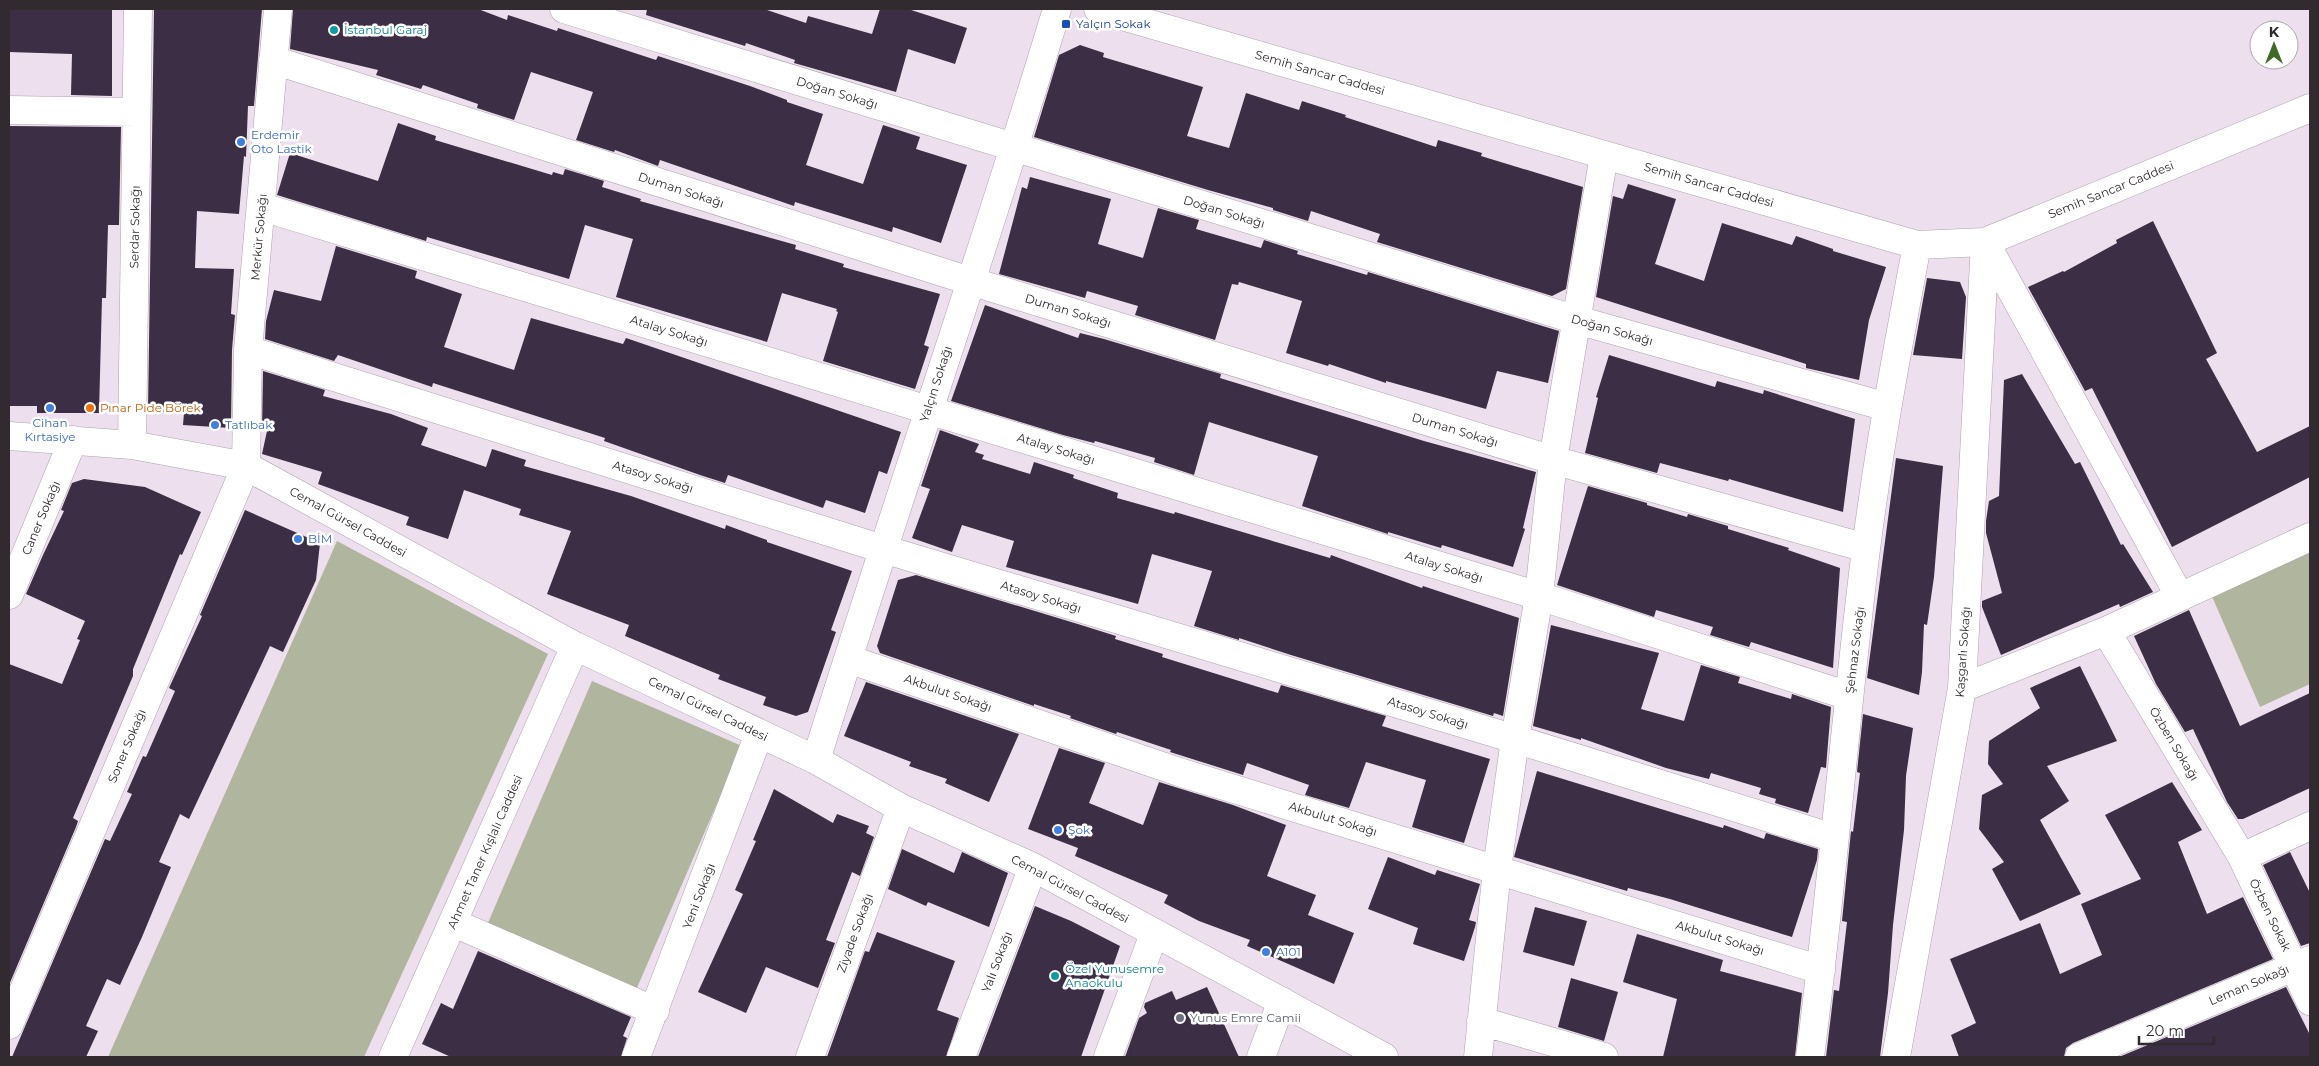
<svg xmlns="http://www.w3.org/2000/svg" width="2319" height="1066" font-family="Montserrat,sans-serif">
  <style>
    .green { fill: #b0b69d }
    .building { fill: #3c2e44 }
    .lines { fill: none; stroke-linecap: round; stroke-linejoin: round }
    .minor-casing { stroke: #afa1ae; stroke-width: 29 }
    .minor { stroke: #fff; stroke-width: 28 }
    .transit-dot { fill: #1a4fb4; stroke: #fff; stroke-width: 2 }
    .culture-dot { fill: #0f9aa8; stroke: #fff; stroke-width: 2 }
    .shop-dot { fill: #3f7fe0; stroke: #fff; stroke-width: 2 }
    .food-dot { fill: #e8710a; stroke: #fff; stroke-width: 2 }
    .worship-dot { fill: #6b7280; stroke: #fff; stroke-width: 2 }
    .labels { text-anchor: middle; stroke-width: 5; stroke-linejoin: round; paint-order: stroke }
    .transit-label { font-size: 12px; fill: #164399; stroke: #fff; text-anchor: start }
    .culture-label { font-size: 12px; fill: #0d838f; stroke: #fff; text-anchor: start }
    .street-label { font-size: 12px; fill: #312b30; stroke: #fff }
    .shop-label { font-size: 12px; fill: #366cbe; stroke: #fff; text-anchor: start }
    .food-label { font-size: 12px; fill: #c56008; stroke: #fff; text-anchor: start }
    .worship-label { font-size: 12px; fill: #5b616d; stroke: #fff; text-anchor: start }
  </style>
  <rect width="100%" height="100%" fill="#eedfee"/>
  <path class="green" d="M337,541L548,654L364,1057H108Z
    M2310,550V684L2260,707L2211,594Z
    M592,681L742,746L633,997L484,932Z"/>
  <path class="building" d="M9,9H112V96L71,95L72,54L9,52Z
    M154,9H262L254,106H248L246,157L244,156L239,214L197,211L195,268L234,269L231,314L235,315L232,350L231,428L183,425L184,413L148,411Z
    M293,9H478L507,20L508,15L557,31L558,28L656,60L658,56L750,86L787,100V102L823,114L806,165L863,184L883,125L920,137L916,149L967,165L941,243L893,227L892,232L795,202L794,206L660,160L658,166L615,150L614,152L576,140L593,92L531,72L514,120L477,108L478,104L423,85L421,89L376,75L378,70L290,49Z
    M647,9H764L806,23L808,16L872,34L880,9H908L967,28L955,64L908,49L896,92L794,63L795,60L746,43L745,46L646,15Z
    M1080,45L1104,53L1103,57L1203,87L1187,136L1229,148L1246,93L1299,110L1302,101L1346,115L1345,117L1436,147L1438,140L1482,153L1481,156L1583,187L1566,289L1552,296L1377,242L1380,234L1311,211L1308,221L1273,210V208L1208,190L1034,137L1059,55Z
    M398,123L436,136L435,140L552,175L553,172L563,175L565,169L604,181L602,187L641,199L640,201L796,245L795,249L844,264L843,267L940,294L924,345L929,347L915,389L823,361L838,312L836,311L837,309L782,293L767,342L616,297L633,239L585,225L569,279L427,237L426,241L277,195L290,153L378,181Z
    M9,126L121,127L119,225H108L106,298H102L99,413H37V406H9Z
    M1030,177L1111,199L1098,244L1143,258L1158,208L1199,220L1196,229L1261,248L1264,240L1298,251L1297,254L1367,275L1368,272L1559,331L1548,383L1497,371L1486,409L1386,381V383L1329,364L1328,366L1286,353L1302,301L1239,282L1238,285L1232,284L1215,340L1135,315L1138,306L1087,291L1085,298L999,274L1022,187L1027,189Z
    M1628,184L1676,199L1655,264L1704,281L1722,223L1792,245L1796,236L1833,249V251L1886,267L1869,320L1859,380L1806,368V364L1596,297L1613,196L1623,199Z
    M2153,221L2217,353L2206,359L2257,452L2310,426V477L2172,547L2092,388L2085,391L2028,287L2063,271L2064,272L2117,243L2116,240Z
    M336,246L417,271L415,278L462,294L444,347L514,370L531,318L623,344L626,338L901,432L887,474L879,471L865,513L826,500L823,508L728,475L725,483L700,475L604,441L605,438L433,383L432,387L338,355L334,361L265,339L266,321L274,290L321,301Z
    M1927,278L1960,282L1966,297L1962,359L1913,355Z
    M985,305L1078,338L1080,333L1104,339L1221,374L1220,378L1424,441L1536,472L1523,528L1525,529L1513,567L1442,545L1441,548L1388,532V534L1302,506L1318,456L1209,422L1194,475L1154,462L1155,458L1095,441L1094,443L1063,435L951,401Z
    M1609,355L1715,387L1717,381L1763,394L1764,390L1855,419L1843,512L1729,479L1728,481L1660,463L1657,473L1585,453L1598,398L1596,397Z
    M263,371L325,390L323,396L391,414L428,428L421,445L486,467L492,449L526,460L524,466L631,496L725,529L726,525L767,540V542L852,571L831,630L836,632L808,712L796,716L763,705L766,697L718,679L720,675L625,636L629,625L547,594L571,531L519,515L521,509L464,490L448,539L406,525L409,517L318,484L322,472L262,454L267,431L262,430Z
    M2022,374L2075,464L2080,462L2121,545L2123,544L2153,592L2120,607L2119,604L2001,655L1982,607V601L2002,593L1986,533V521L1989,501L1999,496L2004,380Z
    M940,430L979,444L975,452L984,455L982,459L1030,474L1034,462L1074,475L1073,478L1118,493L1117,498L1174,514L1175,512L1330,558L1331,555L1422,588L1423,586L1519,618L1503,716L1494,713L1493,716L1291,655L1239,638V640L1194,626L1212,571L1152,554L1138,604L1006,567L1014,541L962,525L952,552L912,538L930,489L921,486Z
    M1896,458L1943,466L1934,577L1927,625L1924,624L1922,672L1919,695L1867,678Z
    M84,479L145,487L201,512L182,555L180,554L133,669V676L73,818L78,821L76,827L9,985V664L62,684L80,640L77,639L85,621L26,594L43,555L64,511L61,510L72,483Z
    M1588,486L1647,503V505L1687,517L1688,514L1728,526V529L1789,548L1788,550L1840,568L1833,668L1751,642L1749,647L1710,635L1713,627L1656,610L1654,617L1557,585Z
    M245,510L320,543L316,580L283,652L270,646L189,819L180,814L159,862L171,867L142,937L120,985L107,979L86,1026L98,1031L86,1057H12L105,839L110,841L132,794L127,792L143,756L146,757L175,691L169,688L202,616L200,615Z
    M916,575L1081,625L1116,636L1115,639L1163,654L1162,657L1278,693L1281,685L1386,716L1382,726L1490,759L1464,843L1412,827L1426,780L1366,762L1349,808L1305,795L1309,785L1247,763L1243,775L1170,752L1171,750L1117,732L1116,734L1070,718L1071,716L1034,704V706L880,653L877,646L898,580Z
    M2189,610L2240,726L2310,693V788L2243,819H2238L2227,802L2193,729L2185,732L2156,684L2134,636Z
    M1551,625L1659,653L1641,709L1684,721L1701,665L1740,677L1738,683L1791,699L1792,694L1831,707L1826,768L1821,767L1808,813L1775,803L1776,799L1759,794L1761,788L1711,773L1709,779L1666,768L1581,738V740L1533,726Z
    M2080,666L2117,741L2047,766L2069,801L2040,820L2081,894L2020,921L1992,869L2004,862L1979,829L1982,795L2003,784L1988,764L1989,741L2040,708L2030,688Z
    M866,682L1019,734L989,802L945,783L947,779L909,766L911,762L844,736Z
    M1863,714L1913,728L1906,776L1904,830L1893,925L1888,993L1880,1057H1826L1834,990L1839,991L1847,922L1842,921L1851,831L1853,832L1860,773L1857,772Z
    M1059,748L1105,763L1089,803L1143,825L1159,782L1233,805L1286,825L1267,876L1316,895L1308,915L1354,933L1334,984L1247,946L1250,940L1199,921L1164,903L1168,895L1075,856L1078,848L1028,829Z
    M1537,771L1723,828L1724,825L1764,839L1766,833L1818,849L1817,860L1792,937L1670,899L1628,888L1627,891L1514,857Z
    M2172,782L2202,830L2178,842L2207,914L2243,897L2273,959L2073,1043L2066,1048L2064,1057H1959L1951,1035L1976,1023L1950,959L2040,923L2060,974L2102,955L2081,904L2141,879L2105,815Z
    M774,789L833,823L837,814L869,826L866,833L874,837L860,876L852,872L826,940L835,943L818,988L766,967L746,1013L698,992L743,894L735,890L756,841L753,840Z
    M902,849L954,873L962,852L1008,873L989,927L928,902L926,906L888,889Z
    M2290,852L2310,893V943L2301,946L2263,865Z
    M1388,857L1435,875L1437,870L1480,884L1469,920L1476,922L1475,927L1464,961L1413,944L1418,928L1368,909Z
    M1035,906L1071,921L1120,946L1081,1057H978Z
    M1535,907L1587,921L1574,966L1523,952Z
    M877,932L955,961L937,1010L959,1018L946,1057H827L865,951L869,952Z
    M1637,934L1723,960L1720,971L1802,993L1795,1057H1663L1677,999L1623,982Z
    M478,951L631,1017L623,1036L627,1038L621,1057H451L422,1044L441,1003L453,1009Z
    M1571,978L1618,992L1604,1041L1558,1027Z
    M1207,987L1239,1057H1125L1139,1018L1147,1013L1144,1007L1145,1003L1172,991L1176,1000Z
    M2286,987L2310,1035V1057H2119Z"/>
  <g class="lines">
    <g class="minor-casing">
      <path id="minor" d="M564,9L1577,320L1887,407
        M1098,9L1917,245L1985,242L2310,108
        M273,60L970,281L1553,460L1866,548
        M9,110L136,112
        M262,207L1539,596L1849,696
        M1985,242L2180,597
        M248,350L883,549L1515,739L1834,838
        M9,436L132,445L246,466L575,646L816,760L901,808L1033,867L1384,1057
        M132,445L138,9
        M9,595L73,440
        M2106,631L2242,857L2310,1001
        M848,659L1179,772L1821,970
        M1962,688L2106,631L2310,537
        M816,760C894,509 981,261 1057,9
        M2242,857L2310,826
        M454,923L655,1011
        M1481,1021L1604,1057
        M9,1025L246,466L248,350L278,9
        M393,1057L575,646
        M636,1057L759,734
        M810,1057L901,808
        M961,1057L1033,867
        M1108,1057L1154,934
        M1261,1057L1282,1001
        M1478,1057L1497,869L1515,739L1539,596L1553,460L1604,155
        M1810,1057C1832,888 1845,718 1866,549C1879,447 1898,346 1917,245
        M1896,1057L1962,688L1985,242
        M2079,1057L2310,960"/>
    </g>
    <use href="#minor" class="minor"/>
  </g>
  <rect class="transit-dot" x="1061" y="19" width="10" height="10" rx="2.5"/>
  <g class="culture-dot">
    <circle cx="334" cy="30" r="5"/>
    <circle cx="1055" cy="976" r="5"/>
  </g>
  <g class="shop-dot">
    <circle cx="241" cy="142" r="5"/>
    <circle cx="50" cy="408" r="5"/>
    <circle cx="215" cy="425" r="5"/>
    <circle cx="298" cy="539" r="5"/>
    <circle cx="1058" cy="830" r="5"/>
    <circle cx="1266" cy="952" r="5"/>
  </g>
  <circle class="food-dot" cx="90" cy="408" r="5"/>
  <circle class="worship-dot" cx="1180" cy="1018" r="5"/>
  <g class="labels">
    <g class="transit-label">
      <text x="1076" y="28">Yalçın Sokak</text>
    </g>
    <g class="culture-label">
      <text x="344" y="34">İstanbul Garaj</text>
      <text x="1065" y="973">Özel Yunusemre<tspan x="1065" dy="14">Anaokulu</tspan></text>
    </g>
    <g class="street-label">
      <text transform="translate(1320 73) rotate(16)" y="4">Semih Sancar Caddesi</text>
      <text transform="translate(837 93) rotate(17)" y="4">Doğan Sokağı</text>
      <text transform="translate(1709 185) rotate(16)" y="4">Semih Sancar Caddesi</text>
      <text transform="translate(681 190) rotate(18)" y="4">Duman Sokağı</text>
      <text transform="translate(2111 190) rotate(-22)" y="4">Semih Sancar Caddesi</text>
      <text transform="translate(1224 212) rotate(17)" y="4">Doğan Sokağı</text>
      <text transform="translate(135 227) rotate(-89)" y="4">Serdar Sokağı</text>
      <text transform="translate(259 237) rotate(-85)" y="4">Merkür Sokağı</text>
      <text transform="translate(1068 311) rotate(17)" y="4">Duman Sokağı</text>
      <text transform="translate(1612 330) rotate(16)" y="4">Doğan Sokağı</text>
      <text transform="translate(669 331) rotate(17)" y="4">Atalay Sokağı</text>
      <text transform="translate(936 384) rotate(-72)" y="4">Yalçın Sokağı</text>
      <text transform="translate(1455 430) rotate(17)" y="4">Duman Sokağı</text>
      <text transform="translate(1056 449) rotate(17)" y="4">Atalay Sokağı</text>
      <text transform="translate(653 477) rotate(17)" y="4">Atasoy Sokağı</text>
      <text transform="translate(41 518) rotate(-67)" y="4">Caner Sokağı</text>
      <text transform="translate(348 522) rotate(29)" y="4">Cemal Gürsel Caddesi</text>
      <text transform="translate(1444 567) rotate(17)" y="4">Atalay Sokağı</text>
      <text transform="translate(1041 597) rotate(17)" y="4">Atasoy Sokağı</text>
      <text transform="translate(1855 650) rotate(-83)" y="4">Şehnaz Sokağı</text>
      <text transform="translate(1963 652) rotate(-86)" y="4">Kaşgarlı Sokağı</text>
      <text transform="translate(948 693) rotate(19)" y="4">Akbulut Sokağı</text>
      <text transform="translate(708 709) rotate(26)" y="4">Cemal Gürsel Caddesi</text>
      <text transform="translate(1428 713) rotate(17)" y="4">Atasoy Sokağı</text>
      <text transform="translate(2174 744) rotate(59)" y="4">Özben Sokağı</text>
      <text transform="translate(127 746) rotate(-67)" y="4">Soner Sokağı</text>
      <text transform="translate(1333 819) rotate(17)" y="4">Akbulut Sokağı</text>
      <text transform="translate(485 852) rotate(-66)" y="4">Ahmet Taner Kışlalı Caddesi</text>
      <text transform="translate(1070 889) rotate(28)" y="4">Cemal Gürsel Caddesi</text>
      <text transform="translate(699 896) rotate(-69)" y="4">Yeni Sokağı</text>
      <text transform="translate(2270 915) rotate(64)" y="4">Özben Sokak</text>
      <text transform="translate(855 933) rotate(-70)" y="4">Ziyade Sokağı</text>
      <text transform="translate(1720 938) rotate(17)" y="4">Akbulut Sokağı</text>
      <text transform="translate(997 962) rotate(-69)" y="4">Yalı Sokağı</text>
      <text transform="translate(2249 985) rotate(-23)" y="4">Leman Sokağı</text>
    </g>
    <g class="shop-label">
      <text x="251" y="139">Erdemir<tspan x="251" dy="14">Oto Lastik</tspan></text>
      <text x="50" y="427" text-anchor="middle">Cihan<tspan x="50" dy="14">Kırtasiye</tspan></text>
      <text x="225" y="429">Tatlıbak</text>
      <text x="308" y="543">BİM</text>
      <text x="1068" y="834">Şok</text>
      <text x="1276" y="956">A101</text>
    </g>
    <g class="food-label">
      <text x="100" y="412">Pınar Pide Börek</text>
    </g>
    <g class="worship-label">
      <text x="1190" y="1022">Yunus Emre Camii</text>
    </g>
  </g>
  <rect width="2319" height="1066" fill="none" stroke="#312b30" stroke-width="20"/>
  <g transform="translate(2274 45)"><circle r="24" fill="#ffffff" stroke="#adaaac"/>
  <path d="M0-4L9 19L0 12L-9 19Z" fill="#3f6925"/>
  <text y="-8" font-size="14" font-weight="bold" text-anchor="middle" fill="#312b30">K</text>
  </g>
  <path d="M2139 1036v8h75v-8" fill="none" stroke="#312b30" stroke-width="2.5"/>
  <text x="2146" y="1036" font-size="15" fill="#312b30" stroke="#ffffff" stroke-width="4" paint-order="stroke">20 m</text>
</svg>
